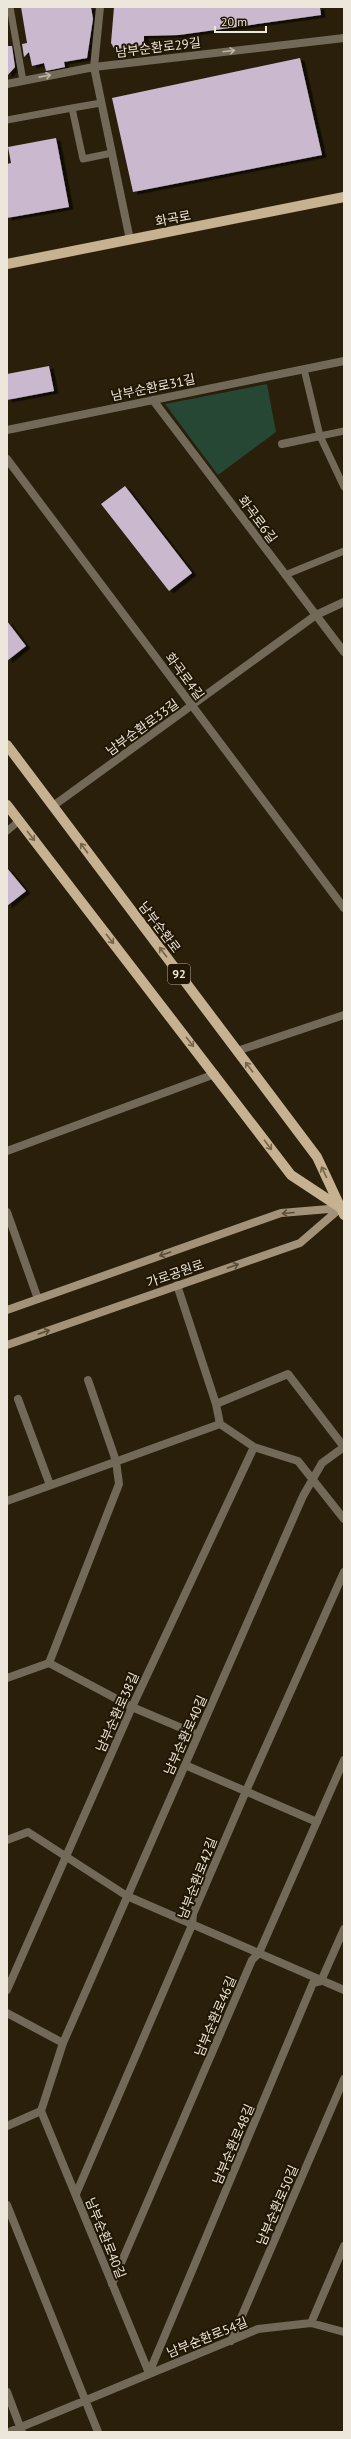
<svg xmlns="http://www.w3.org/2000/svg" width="351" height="2439" font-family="'PT Sans','Noto Sans KR',sans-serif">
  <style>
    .green { fill: #254734 }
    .building { fill: #cab8cf; filter: url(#shadow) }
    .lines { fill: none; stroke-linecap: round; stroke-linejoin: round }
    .lane { stroke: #736959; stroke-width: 7 }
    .street { stroke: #736959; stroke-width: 8 }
    .secondary { stroke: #a29279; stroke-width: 8 }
    .primary { stroke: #c6b291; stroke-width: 10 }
    .oneway { stroke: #bcb4a6 }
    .oneway2 { stroke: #74644a }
    .oneway3 { stroke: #5b4e38 }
    .labels { text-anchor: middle; stroke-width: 4; stroke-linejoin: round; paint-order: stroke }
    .shield { fill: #211603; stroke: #b0a89a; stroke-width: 1 }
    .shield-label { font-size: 12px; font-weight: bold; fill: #ede6da }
    .street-label { font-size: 13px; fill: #ede6da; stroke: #211603 }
  </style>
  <defs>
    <filter id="shadow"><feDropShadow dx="4.5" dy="2.5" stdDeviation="0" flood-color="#0009"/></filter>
  </defs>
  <rect width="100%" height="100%" fill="#2a1f0b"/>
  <path class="green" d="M267,384L276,432L218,475L165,404Z"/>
  <path class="building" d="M21,7H91L93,19L87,58L64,62L65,67L46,71L44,63L32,66L29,52L24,57L22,44L27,43Z
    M114,7H320L321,15L179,35L144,36V47L115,50L111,43Z
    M7,46H12L15,67L7,76Z
    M300,58L322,155L133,192L112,98Z
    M56,138L69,207L7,218V164L11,163L8,147Z
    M49,366L54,391L7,400V374Z
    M125,486L192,573L169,591L101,504Z
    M7,621L26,646L7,661Z
    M7,868L26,891L7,906Z"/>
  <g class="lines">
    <path class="lane" d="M10,7L23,81
      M72,108L101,103
      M7,120L72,108L83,159L112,153
      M304,369L320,436L344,487
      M320,436L344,431
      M285,575L344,551
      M7,831L19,821"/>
    <path class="street" d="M100,7L94,67L130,240
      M7,84L94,67L344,38
      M153,400L344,652
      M7,430L344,361
      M282,444L320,436
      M7,459L344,908
      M53,806L316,615L344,602
      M237,1051L344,1015
      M7,1151L215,1074
      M7,1212L38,1299
      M177,1285L216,1404L220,1424L254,1447L298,1461L344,1519
      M18,1399L50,1485
      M216,1404L288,1374L344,1447
      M7,1501L220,1424
      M49,1663L132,1707L198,1735
      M7,1678L49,1663L119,1484L116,1461L88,1380
      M185,1765L317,1822
      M7,1840L28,1832L127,1896L344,1990
      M7,1990L132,1707L254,1447
      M7,2013L63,2043
      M41,2111L149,2373
      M7,2126L41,2111L63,2043L303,1496L322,1463L344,1447
      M76,2194L192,1925L193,1914L246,1791L344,1572
      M7,2205L98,2432
      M112,2284L252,1960L259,1953L344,1760
      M311,2323L344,2246
      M231,2341L344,2079
      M149,2373L313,1983L321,1981L344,1929
      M7,2392L22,2432
      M9,2432L258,2329L311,2323L344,2332"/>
    <path class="secondary" d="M7,1310L281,1213L341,1208
      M7,1345L300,1243L344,1205"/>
    <path class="primary" d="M7,264L344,197
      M7,745L317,1157L344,1215
      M7,805L291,1175L341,1208"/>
  </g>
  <defs><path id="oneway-shaft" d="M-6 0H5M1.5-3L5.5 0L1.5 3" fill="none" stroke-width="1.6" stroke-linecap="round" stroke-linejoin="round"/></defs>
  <g class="oneway">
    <use href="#oneway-shaft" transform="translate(229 51) rotate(-7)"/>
    <use href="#oneway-shaft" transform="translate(45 76) rotate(-11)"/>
  </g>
  <g class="oneway2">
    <use href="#oneway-shaft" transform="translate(31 836) rotate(52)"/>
    <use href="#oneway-shaft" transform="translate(84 848) rotate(-127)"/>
    <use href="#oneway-shaft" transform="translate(110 939) rotate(52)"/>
    <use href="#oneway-shaft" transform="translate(163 952) rotate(-127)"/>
    <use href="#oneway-shaft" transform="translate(190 1042) rotate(52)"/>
    <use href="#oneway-shaft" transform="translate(249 1067) rotate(-127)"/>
    <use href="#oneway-shaft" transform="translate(268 1145) rotate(53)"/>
    <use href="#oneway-shaft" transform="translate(324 1172) rotate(-115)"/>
  </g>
  <g class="oneway3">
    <use href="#oneway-shaft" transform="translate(288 1213) rotate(175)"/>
    <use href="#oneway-shaft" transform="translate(165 1254) rotate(161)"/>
    <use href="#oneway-shaft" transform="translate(233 1266) rotate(-19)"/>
    <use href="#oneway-shaft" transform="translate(44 1332) rotate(-19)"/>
  </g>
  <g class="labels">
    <rect class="shield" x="168" y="964" width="22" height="20" rx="3"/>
    <g class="shield-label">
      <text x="179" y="978">92</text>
    </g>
    <g class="street-label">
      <text transform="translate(158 47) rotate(-7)" y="5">남부순환로29길</text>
      <text transform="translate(173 218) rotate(-11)" y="5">화곡로</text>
      <text transform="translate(153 387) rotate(-12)" y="5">남부순환로31길</text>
      <text transform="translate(258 519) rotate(53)" y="5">화곡로6길</text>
      <text transform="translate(185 676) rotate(53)" y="5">화곡로4길</text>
      <text transform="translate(142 727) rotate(-36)" y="5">남부순환로33길</text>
      <text transform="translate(160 927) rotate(53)" y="5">남부순환로</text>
      <text transform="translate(175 1273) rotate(-19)" y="5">가로공원로</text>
      <text transform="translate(117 1712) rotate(-66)" y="5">남부순환로38길</text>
      <text transform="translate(185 1735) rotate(-66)" y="5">남부순환로40길</text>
      <text transform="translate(197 1878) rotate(-69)" y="5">남부순환로42길</text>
      <text transform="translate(215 2016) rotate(-67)" y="5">남부순환로46길</text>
      <text transform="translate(233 2144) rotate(-67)" y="5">남부순환로48길</text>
      <text transform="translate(277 2205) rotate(-67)" y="5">남부순환로50길</text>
      <text transform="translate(106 2238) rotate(68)" y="5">남부순환로40길</text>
      <text transform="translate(207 2337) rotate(-22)" y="5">남부순환로54길</text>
    </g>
  </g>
  <rect width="351" height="2439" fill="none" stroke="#ede6da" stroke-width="16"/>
  <path d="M215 26v6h51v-6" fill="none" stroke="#ede6da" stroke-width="2"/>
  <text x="221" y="26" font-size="12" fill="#ede6da" stroke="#211603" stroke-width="3" paint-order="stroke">20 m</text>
</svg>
